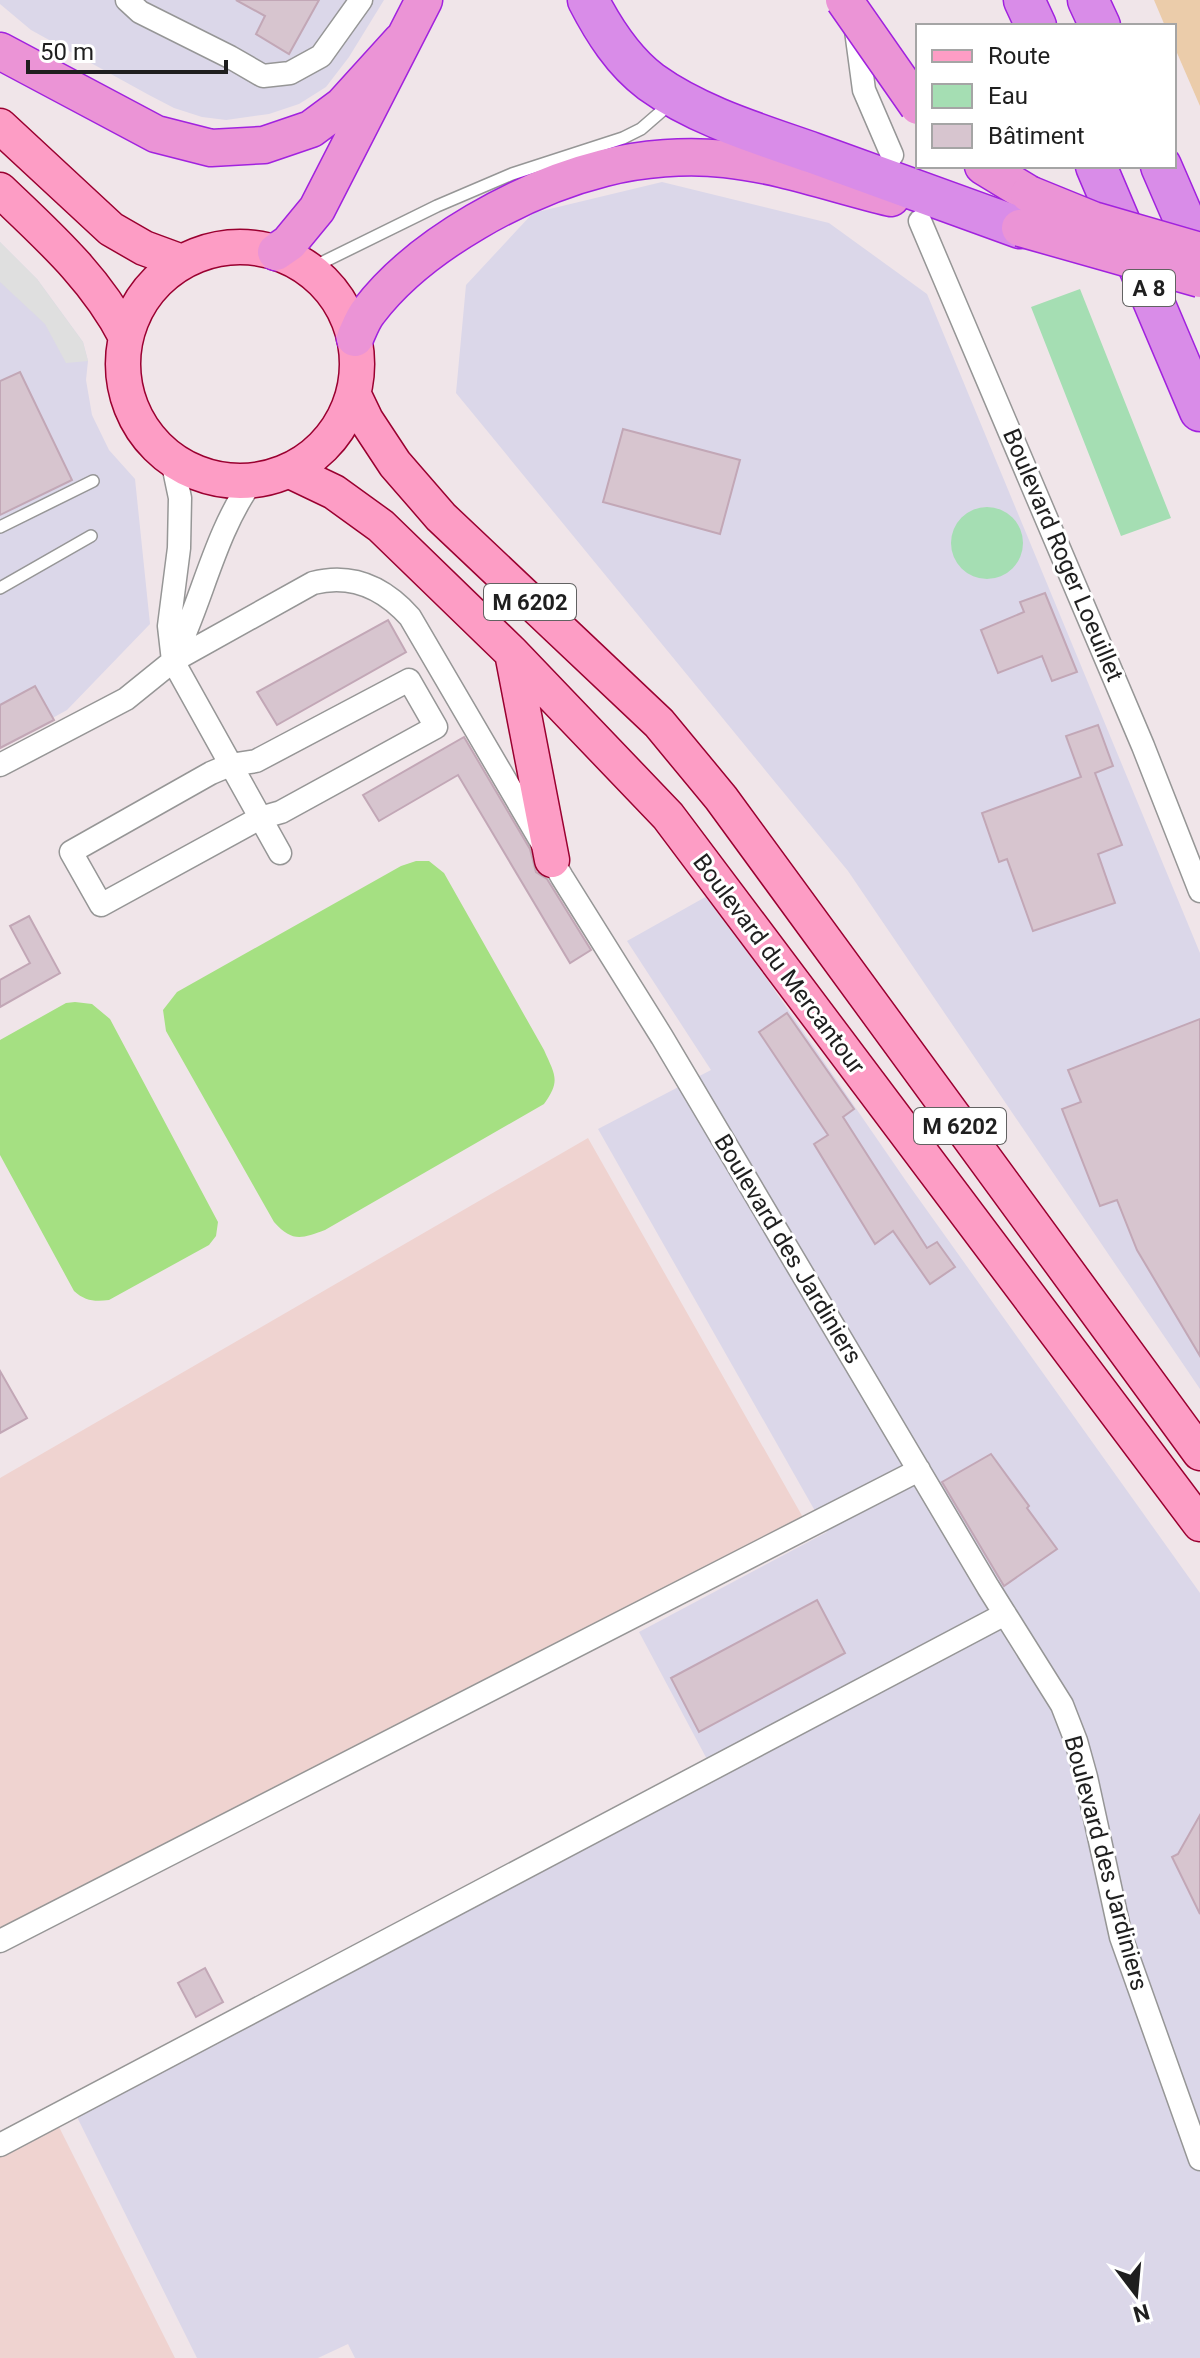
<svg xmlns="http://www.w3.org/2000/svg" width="1200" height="2358" font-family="Roboto,sans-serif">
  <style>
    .industrial { fill: #dbd7e9 }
    .farmland { fill: #efd3d0 }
    .grass { fill: #ebccaa }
    .pitch { fill: #a5e082 }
    .parking { fill: #dfdfdf }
    .water { fill: #a5deb3 }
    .building { fill: #d7c5cf; stroke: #c2a7b6; stroke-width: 2 }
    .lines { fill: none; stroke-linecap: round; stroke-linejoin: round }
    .service-casing { stroke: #969696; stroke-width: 14 }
    .minor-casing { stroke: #969696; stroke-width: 25 }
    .primary-casing { stroke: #9a0030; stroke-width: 37 }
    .trunk-casing { stroke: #a122de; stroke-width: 39 }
    .motorway-casing { stroke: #a122de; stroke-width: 43 }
    .service { stroke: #fff; stroke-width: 11 }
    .minor { stroke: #fff; stroke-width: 22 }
    .primary { stroke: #fd9dc5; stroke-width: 34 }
    .trunk { stroke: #eb94d6; stroke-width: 36 }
    .motorway { stroke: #d98ce8; stroke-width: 40 }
    .trunk-bridge-casing { stroke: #a122de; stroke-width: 39; stroke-linecap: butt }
    .trunk-bridge { stroke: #eb94d6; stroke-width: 36 }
    .labels { text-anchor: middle; stroke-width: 6; stroke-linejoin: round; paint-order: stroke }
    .shield { fill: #fff; stroke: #626262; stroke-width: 2 }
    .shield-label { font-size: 22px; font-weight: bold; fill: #1f1f1f }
    .street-label { font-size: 24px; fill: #1f1f1f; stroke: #fff }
  </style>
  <rect width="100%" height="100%" fill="#f0e5e9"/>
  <path class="industrial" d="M0,0H384L349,57L326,87L299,104L269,114L226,120L202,117L174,108L149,95L31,30L0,4Z
    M662,182L829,223L927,294L1200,953V1389L848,871L456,393L466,285L533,213Z
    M0,242L37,279L83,342L88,361L86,380L92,415L109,450L135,479L150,624L67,710L0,747Z
    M709,895L906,1181L1200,1593V2358H355L348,2344L318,2358H197L77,2117L717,1778L639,1632L827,1532L598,1129L711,1070L627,941Z"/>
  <path class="farmland" d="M588,1138L805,1521L0,1934V1478Z
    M56,2121L175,2358H0V2151Z"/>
  <path class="grass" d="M1154,0H1200V106L1174,46V26H1165Z"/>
  <path class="pitch" d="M416,861H429L444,873L544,1050C555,1075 561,1081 544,1104L325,1230C301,1239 292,1242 274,1222L166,1031L163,1010L177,992L401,866Z
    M75,1002L92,1004L110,1019L218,1222L216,1236L209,1245L109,1300C95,1302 85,1301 74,1291L0,1155V1040L66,1003Z"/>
  <path class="parking" d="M0,242L37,279L83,342L88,361L66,363L45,324L0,282Z"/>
  <path class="water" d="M1080,289L1171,518L1121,536L1031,307Z
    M951 543a36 36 0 1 1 72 0a36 36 0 1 1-72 0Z"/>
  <path class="building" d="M236,0H319L289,54L256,34L265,16Z
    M20,372L72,480L0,515V381Z
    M623,429L740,460L720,534L603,502Z
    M1045,593L1077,672L1052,681L1042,656L998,673L981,630L1024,612L1020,602Z
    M388,620L406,652L277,725L257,692Z
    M35,686L54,720L0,748V705Z
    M1098,725L1113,766L1095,773L1122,845L1098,854L1115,903L1033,931L1007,859L999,862L982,813L1081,777L1066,736Z
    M464,737L530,849L536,872L547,879L591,950L570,963L458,775L379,821L363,795Z
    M29,916L60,973L0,1007V980L30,963L10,926Z
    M787,1013L854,1109L843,1117L927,1248L937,1242L955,1267L930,1284L893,1231L875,1244L814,1144L828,1135L759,1032Z
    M1200,1019V1356L1137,1250L1117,1200L1100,1206L1062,1109L1081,1102L1068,1070Z
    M0,1371L27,1418L0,1433Z
    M991,1454L1029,1506L1027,1508L1057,1549L1004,1586L942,1482Z
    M817,1600L845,1653L699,1732L671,1678Z
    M1200,1815V1914L1172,1857L1178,1854Z
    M205,1968L223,2002L196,2017L178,1983Z"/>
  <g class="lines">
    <g class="service-casing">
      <path id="service" d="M309,269L437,206L512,174L623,138L641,129L671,103
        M0,527L93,481
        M0,588L91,536"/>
    </g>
    <g class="minor-casing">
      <path id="minor" d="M127,0L140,12L230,57L263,76L290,73L321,56L361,0
        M855,23L864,90L892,155
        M920,221L1143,746L1200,891
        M172,460L180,498L179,548L169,626L173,661L280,853
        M173,660C202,602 214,534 252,481
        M409,680L436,727L281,812L260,818L101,905L71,852L211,773L230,765L256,761Z
        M0,765L126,699L173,661L313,583C352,573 384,588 410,617L562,877L662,1037L988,1587L1062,1705L1076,1741L1086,1777L1121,1937L1200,2159
        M0,1941L919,1470
        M0,2145L1005,1614"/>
    </g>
    <g class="primary-casing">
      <path id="primary" d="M0,126L111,229L144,248L182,262
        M0,190C47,235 96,278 126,337
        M123 364a117 117 0 1 1 234 0a117 117 0 1 1-234 0Z
        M354,395L366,420L395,464L441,517L659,723L721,798L1200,1453
        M290,471L334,492L381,526L512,653L668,816L1200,1524
        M512,653L552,860"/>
    </g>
    <g class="trunk-casing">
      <path id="trunk" d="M0,51L156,134L211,148L264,145L311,129L342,106L401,41
        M983,166L1029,194
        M276,252L289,243L317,209L424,0
        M355,338C359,329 363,318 369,311C420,244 524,188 604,168C642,158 687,155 725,159C782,165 836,185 891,198"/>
    </g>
    <g class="motorway-casing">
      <path id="motorway" d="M588,0C604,31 623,61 651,82C698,116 759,134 813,153C882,178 951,203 1020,228
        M1024,0L1036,26
        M1088,0L1100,26
        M1096,166L1200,411
        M1161,166L1200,256"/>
    </g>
    <use href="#service" class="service"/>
    <use href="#minor" class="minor"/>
    <use href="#primary" class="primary"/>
    <use href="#trunk" class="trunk"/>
    <use href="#motorway" class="motorway"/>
    <g class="trunk-bridge-casing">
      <path id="trunk-bridge" d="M844,0L918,106
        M1029,194L1093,220L1200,251
        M1020,228L1200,279"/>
    </g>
    <use href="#trunk-bridge" class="trunk-bridge"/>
  </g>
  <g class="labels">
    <g class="shield">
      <rect x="1123" y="270" width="52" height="36" rx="6"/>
      <rect x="484" y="584" width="92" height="36" rx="6"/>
      <rect x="914" y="1108" width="92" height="36" rx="6"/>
    </g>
    <g class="shield-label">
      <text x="1149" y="296">A 8</text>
      <text x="530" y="610">M 6202</text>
      <text x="960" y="1134">M 6202</text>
    </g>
    <g class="street-label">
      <text transform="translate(1063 555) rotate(67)" y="8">Boulevard Roger Loeuillet</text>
      <text transform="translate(779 964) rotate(53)" y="8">Boulevard du Mercantour</text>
      <text transform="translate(788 1249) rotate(59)" y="8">Boulevard des Jardiniers</text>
      <text transform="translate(1106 1863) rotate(75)" y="8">Boulevard des Jardiniers</text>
    </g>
  </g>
  <rect x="916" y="24" width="260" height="144" fill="#ffffff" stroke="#a5a5a5" stroke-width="2"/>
  <rect x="932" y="50" width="40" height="12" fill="#fd9dc5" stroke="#a5a5a5" stroke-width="2"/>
  <text x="988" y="64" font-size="24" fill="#1f1f1f">Route</text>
  <rect x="932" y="84" width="40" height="24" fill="#a5deb3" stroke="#a5a5a5" stroke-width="2"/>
  <text x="988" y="104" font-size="24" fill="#1f1f1f">Eau</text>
  <rect x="932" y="124" width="40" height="24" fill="#d7c5cf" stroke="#a5a5a5" stroke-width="2"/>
  <text x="988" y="144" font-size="24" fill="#1f1f1f">Bâtiment</text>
  <g transform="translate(1136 2294) rotate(164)" stroke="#ffffff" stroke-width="6" paint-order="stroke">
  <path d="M0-6L14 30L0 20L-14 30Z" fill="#1f1f1f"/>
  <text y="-12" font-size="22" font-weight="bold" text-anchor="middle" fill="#1f1f1f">N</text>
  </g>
  <path d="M28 60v12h198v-12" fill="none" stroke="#1f1f1f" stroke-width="4"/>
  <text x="40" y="60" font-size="24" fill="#1f1f1f" stroke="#ffffff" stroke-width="6" paint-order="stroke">50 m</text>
</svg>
